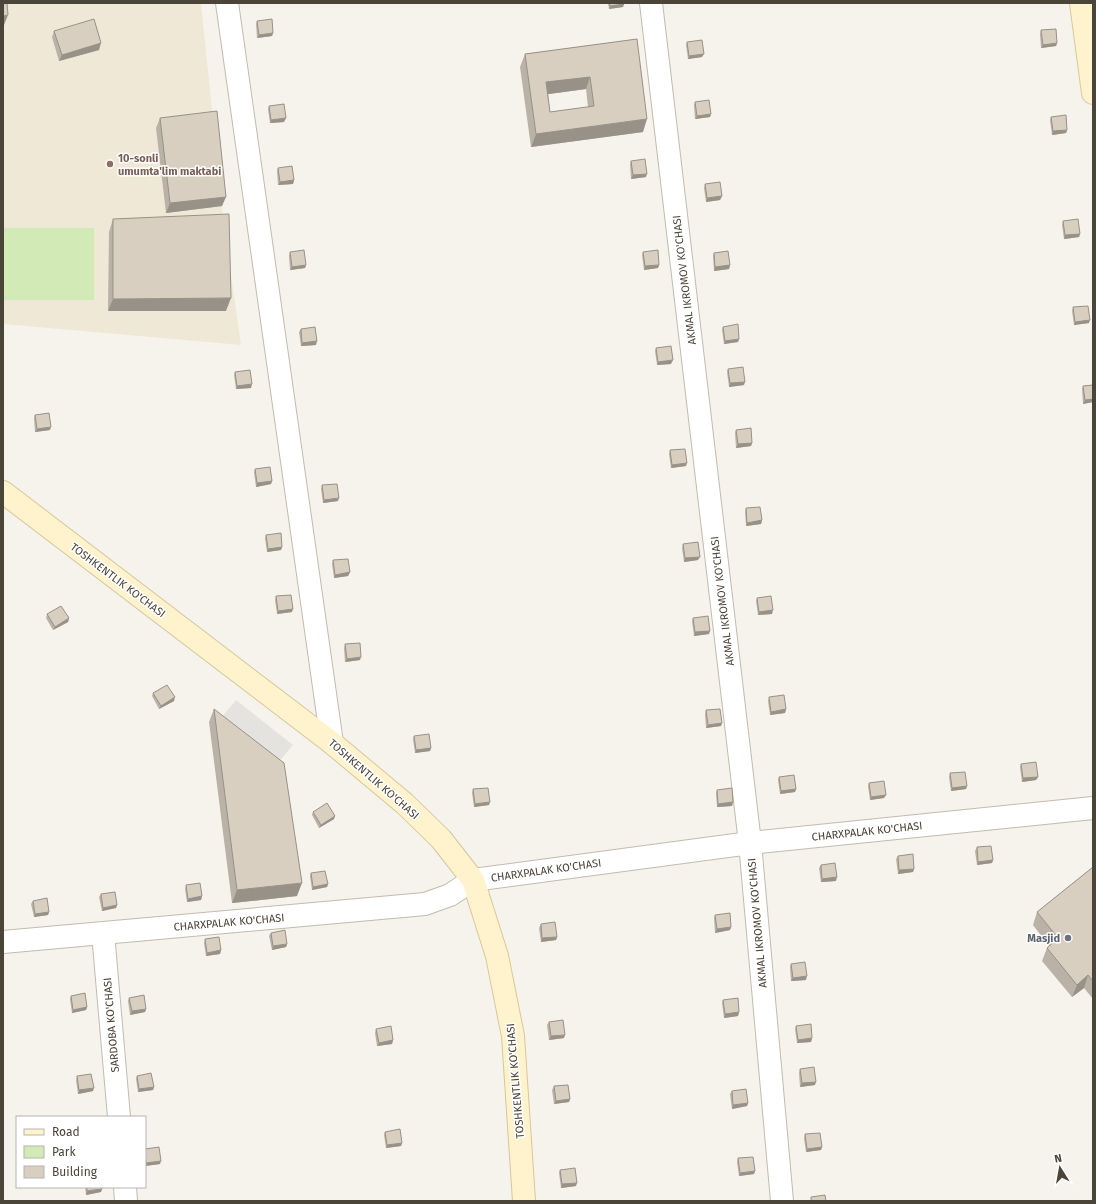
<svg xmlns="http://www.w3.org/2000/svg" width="1096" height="1204" font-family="'Fira Sans',sans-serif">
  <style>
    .education { fill: #efe8d6 }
    .green { fill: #d2eab5 }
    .parking { fill: #e5e3e0 }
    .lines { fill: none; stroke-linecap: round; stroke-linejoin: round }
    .street-casing { stroke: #c2bbae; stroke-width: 24 }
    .secondary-casing { stroke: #d6c79b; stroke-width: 24 }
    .street { stroke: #fff; stroke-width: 22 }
    .secondary { stroke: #fff3cd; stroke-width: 22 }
    .wall { fill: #bab2a6; fill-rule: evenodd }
    .shaded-wall { fill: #979187 }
    .building { fill: #d8cfc1; stroke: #979187; fill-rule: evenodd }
    .education-dot { fill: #8d6e63; stroke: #fff; stroke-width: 1.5 }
    .worship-dot { fill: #6b7280; stroke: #fff; stroke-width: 1.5 }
    .labels { text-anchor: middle; stroke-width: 3; stroke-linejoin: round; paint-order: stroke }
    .education-label { font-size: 11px; font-weight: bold; fill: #785e54; stroke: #fff; text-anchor: start }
    .street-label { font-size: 11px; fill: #4b4439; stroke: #fff }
    .worship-label { font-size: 11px; font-weight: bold; fill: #5b616d; stroke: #fff; text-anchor: end }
  </style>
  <rect width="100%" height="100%" fill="#f6f3ec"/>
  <path class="education" d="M3,3H201L224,227L241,345L3,324Z"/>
  <path class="green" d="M3,228H94V300H3Z"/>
  <path class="parking" d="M236,700L293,745L273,769L216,724Z"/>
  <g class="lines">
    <g class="street-casing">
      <path id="street" d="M227,3L332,743
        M651,3L750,843L782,1201
        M103,933L119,1117
        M3,942L425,904L450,895L473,880L750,843L1093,808
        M125,1187L126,1201"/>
    </g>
    <g class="secondary-casing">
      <path id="secondary" d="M1081,3L1093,93
        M3,492L332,743L405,804L441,839L473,880L497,956L513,1036L524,1201"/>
    </g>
    <use href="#street" class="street"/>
    <use href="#secondary" class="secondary"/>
  </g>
  <path class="wall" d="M608,3H624L623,7L609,9Z
    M257,21L273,33L272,36L257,38L256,24Z
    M1041,30L1057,43L1056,46L1041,48L1040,34Z
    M54,31L99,50L59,61L52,37Z
    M637,39L643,132L531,147L520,67L525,54ZM586,89L588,107L550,112L548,94Z
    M687,42L702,57L688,59L686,45Z
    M695,102L711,114L710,117L695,119L694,105Z
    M269,106L284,122L270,123L268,109Z
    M1051,117L1067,130L1066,133L1052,135L1050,120Z
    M160,118L222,206L166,213L156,128Z
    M631,161L646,177L631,179L630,164Z
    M278,168L294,180L293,184L278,185L277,171Z
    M705,184L722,196L720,200L706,202L704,188Z
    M113,219L226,311H108L109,232Z
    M1063,221L1080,234L1079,237L1064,239L1062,225Z
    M290,252L306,265L305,268L290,270L289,256Z
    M643,252L659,265L658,268L644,270L642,255Z
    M714,253L730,265L729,269L714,271L713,256Z
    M1073,307L1089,323L1074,325L1072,311Z
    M723,327L739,339L738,342L724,344L722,330Z
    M301,329L316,345L301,346L299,332Z
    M656,348L671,364L657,365L655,351Z
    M728,369L744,385L729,387L727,372Z
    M235,372L251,388L236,389L234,375Z
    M1093,385V402L1083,404L1082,389L1083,386Z
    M35,415L50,430L35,432L34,418Z
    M736,430L752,443L751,446L736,448L735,433Z
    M670,450L686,466L671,468L669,454Z
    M255,469L272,481L271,484L256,487L254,472Z
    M322,485L338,501L323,503L321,489Z
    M746,508L762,520L761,524L746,526L745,512Z
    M266,535L282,547L281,550L267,552L265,538Z
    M683,544L698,560L684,562L682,548Z
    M333,560L350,572L348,576L334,578L332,564Z
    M276,596L292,612L277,614L275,600Z
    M757,598L772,614L758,615L756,601Z
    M47,614L69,618L68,622L53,630L46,618Z
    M693,618L709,634L694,636L692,621Z
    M345,644L360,660L345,662L344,648Z
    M153,693L174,701L159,709L152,696Z
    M769,697L786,709L785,713L770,715L768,701Z
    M214,709L297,896L232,903L209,722Z
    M706,710L722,723L721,726L706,728L705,714Z
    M414,736L431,748L430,751L415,753L413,739Z
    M1021,764L1038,777L1036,780L1022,782L1020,767Z
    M950,773L967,786L966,789L951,791L949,777Z
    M779,777L796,789L795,792L780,794L778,780Z
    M869,783L886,795L884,798L870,800L868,786Z
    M473,789L489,805L474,807L472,793Z
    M717,790L733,802L732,806L717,807L716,793Z
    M313,812L335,816L334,819L319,828L312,815Z
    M977,847L993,860L992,863L977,865L975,851Z
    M898,856L914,869L913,872L898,874L896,859Z
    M821,865L836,881L821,882L819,868Z
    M1093,867V999L1084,988L1072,997L1042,961L1047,948L1049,946L1033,925L1037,912Z
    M311,873L328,884L327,887L312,890L310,876Z
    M186,885L202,896L201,900L187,902L185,889Z
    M101,894L117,905L116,908L102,911L99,897Z
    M33,901L49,912L48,915L34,917L31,904Z
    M715,915L731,927L730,930L715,933L714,918Z
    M541,924L557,937L556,940L541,942L539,928Z
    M271,933L287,944L286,947L272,950L269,936Z
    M205,939L221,950L220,954L206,956L204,943Z
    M791,964L806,980L791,981L790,967Z
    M71,996L87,1007L86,1010L72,1013L70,999Z
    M129,998L146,1009L145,1012L130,1015L128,1001Z
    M723,1000L739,1012L738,1016L724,1018L722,1003Z
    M549,1022L564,1038L549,1040L547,1025Z
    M796,1026L812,1038L811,1042L797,1043L795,1029Z
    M376,1029L393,1040L392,1044L377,1046L375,1033Z
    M800,1069L815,1085L800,1087L799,1073Z
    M77,1076L93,1091L78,1094L76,1080Z
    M137,1076L154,1087L153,1090L138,1092L136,1079Z
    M554,1086L570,1099L569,1102L554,1104L552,1090Z
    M732,1091L748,1103L747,1106L732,1109L730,1094Z
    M385,1132L402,1143L401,1146L386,1148L384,1135Z
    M805,1134L822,1147L821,1150L806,1152L804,1138Z
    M145,1149L160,1164L145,1166Z
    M738,1158L755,1171L754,1174L739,1176L737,1162Z
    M560,1170L576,1186L561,1188L559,1173Z
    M85,1187H102L101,1192L86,1195Z"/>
  <path class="shaded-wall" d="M624,4L623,7L609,9L610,6Z
    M8,15L4,25H3V16Z
    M273,33L272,36L257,38L259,35Z
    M101,43L99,50L59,61L62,55Z
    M1057,43L1056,46L1041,48L1043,45Z
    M704,54L702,57L688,59L689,56Z
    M590,77L586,89L542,95L546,82Z
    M711,114L710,117L695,119L697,116Z
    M286,118L284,122L270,123L271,120Z
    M647,119L643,132L531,147L536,134Z
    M1067,130L1066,133L1052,135L1053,131Z
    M647,174L646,177L631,179L633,175Z
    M294,180L293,184L278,185L280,182Z
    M722,196L720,200L706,202L707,198Z
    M226,197L222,206L166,213L170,203Z
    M1080,234L1079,237L1064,239L1065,235Z
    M306,265L305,268L290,270L292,267Z
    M659,265L658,268L644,270L645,266Z
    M730,265L729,269L714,271L715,267Z
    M231,298L226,311H108L113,299Z
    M1090,320L1089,323L1074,325L1075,322Z
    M739,339L738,342L724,344L725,341Z
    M317,341L316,345L301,346L302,343Z
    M673,360L671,364L657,365L658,362Z
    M745,382L744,385L729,387L730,383Z
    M252,384L251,388L236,389L237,386Z
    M1093,399V402L1083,404L1085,400Z
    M51,427L50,430L35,432L37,429Z
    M752,443L751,446L736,448L738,444Z
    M687,463L686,466L671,468L672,465Z
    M272,481L271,484L256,487L257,483Z
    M339,498L338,501L323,503L324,500Z
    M762,520L761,524L746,526L747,523Z
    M282,547L281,550L267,552L268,549Z
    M700,557L698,560L684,562L685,558Z
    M350,572L348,576L334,578L335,575Z
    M293,609L292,612L277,614L278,611Z
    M773,610L772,614L758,615L759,612Z
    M69,618L68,622L53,630L55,627Z
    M710,631L709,634L694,636L695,632Z
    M361,657L360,660L345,662L347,659Z
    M175,697L174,701L159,709L161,706Z
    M786,709L785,713L770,715L771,712Z
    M722,723L721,726L706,728L708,725Z
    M431,748L430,751L415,753L416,750Z
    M1038,777L1036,780L1022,782L1023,778Z
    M967,786L966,789L951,791L952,788Z
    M796,789L795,792L780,794L781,791Z
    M886,795L884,798L870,800L871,797Z
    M490,802L489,805L474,807L475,804Z
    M733,802L732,806L717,807L718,804Z
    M335,816L334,819L319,828L321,825Z
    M993,860L992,863L977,865L978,862Z
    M914,869L913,872L898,874L899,870Z
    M837,877L836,881L821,882L822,879Z
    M302,883L297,896L232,903L237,890Z
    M328,884L327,887L312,890L313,887Z
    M202,896L201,900L187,902L188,899Z
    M117,905L116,908L102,911L103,908Z
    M49,912L48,915L34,917L35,914Z
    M731,927L730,930L715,933L717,929Z
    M557,937L556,940L541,942L542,938Z
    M287,944L286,947L272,950L273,946Z
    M221,950L220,954L206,956L207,953Z
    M1088,975L1084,988L1072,997L1077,985Z
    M807,976L806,980L791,981L793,978Z
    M87,1007L86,1010L72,1013L73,1010Z
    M146,1009L145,1012L130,1015L132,1011Z
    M739,1012L738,1016L724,1018L725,1014Z
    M565,1035L564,1038L549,1040L551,1036Z
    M812,1038L811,1042L797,1043L798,1040Z
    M393,1040L392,1044L377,1046L379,1043Z
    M816,1082L815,1085L800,1087L802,1083Z
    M154,1087L153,1090L138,1092L139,1089Z
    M94,1088L93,1091L78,1094L79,1090Z
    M570,1099L569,1102L554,1104L556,1101Z
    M748,1103L747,1106L732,1109L733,1105Z
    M402,1143L401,1146L386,1148L387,1145Z
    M822,1147L821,1150L806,1152L807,1149Z
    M161,1161L160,1164L145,1166L146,1163Z
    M755,1171L754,1174L739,1176L740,1173Z
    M577,1183L576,1186L561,1188L562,1184Z
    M102,1189L101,1192L86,1195L87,1191Z"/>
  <path class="building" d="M3,3H7L8,15L3,16Z
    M609,3H624V4L610,6Z
    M94,19L101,43L62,55L54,31Z
    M272,19L273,33L259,35L257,21Z
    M1056,29L1057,43L1043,45L1041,30Z
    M637,39L647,119L536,134L525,54ZM590,77L594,106L550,112L546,82Z
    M702,40L704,54L689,56L687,42Z
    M709,100L711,114L697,116L695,102Z
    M284,104L286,118L271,120L269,106Z
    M217,111L226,197L170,203L160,118Z
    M1066,115L1067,130L1053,131L1051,117Z
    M645,159L647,174L633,175L631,161Z
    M292,166L294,180L280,182L278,168Z
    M720,182L722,196L707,198L705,184Z
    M229,214L231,298L113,299V219Z
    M1078,219L1080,234L1065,235L1063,221Z
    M304,250L306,265L292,267L290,252Z
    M658,250L659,265L645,266L643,252Z
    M728,251L730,265L715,267L714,253Z
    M1088,306L1090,320L1075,322L1073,307Z
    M738,324L739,339L725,341L723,327Z
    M315,327L317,341L302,343L301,329Z
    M671,346L673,360L658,362L656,348Z
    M743,367L745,382L730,383L728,369Z
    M250,370L252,384L237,386L235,372Z
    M1093,385V399L1085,400L1083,386Z
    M49,413L51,427L37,429L35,415Z
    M751,428L752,443L738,444L736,430Z
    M685,449L687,463L672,465L670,450Z
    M270,467L272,481L257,483L255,469Z
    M337,484L339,498L324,500L322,485Z
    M760,507L762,520L747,523L746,508Z
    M281,533L282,547L268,549L266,535Z
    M698,542L700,557L685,558L683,544Z
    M348,559L350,572L335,575L333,560Z
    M291,595L293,609L278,611L276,596Z
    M771,596L773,610L759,612L757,598Z
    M61,606L69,618L55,627L47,614Z
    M708,616L710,631L695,632L693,618Z
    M360,643L361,657L347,659L345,644Z
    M167,685L175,697L161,706L153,693Z
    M784,695L786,709L771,712L769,697Z
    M214,709L284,763L302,883L237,890Z
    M720,709L722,723L708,725L706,710Z
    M429,734L431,748L416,750L414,736Z
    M1036,762L1038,777L1023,778L1021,764Z
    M965,772L967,786L952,788L950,773Z
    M794,775L796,789L781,791L779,777Z
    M884,781L886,795L871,797L869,783Z
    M488,788L490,802L475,804L473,789Z
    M732,788L733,802L718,804L717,790Z
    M327,803L335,816L321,825L313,812Z
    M991,846L993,860L978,862L977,847Z
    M913,854L914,869L899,870L898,856Z
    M835,863L837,877L822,879L821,865Z
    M1093,867V981L1088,975L1077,985L1047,948L1058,938L1037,912Z
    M325,871L328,884L313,887L311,873Z
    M200,883L202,896L188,899L186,885Z
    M115,892L117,905L103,908L101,894Z
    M47,898L49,912L35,914L33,901Z
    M730,913L731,927L717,929L715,915Z
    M555,922L557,937L542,938L541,924Z
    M285,930L287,944L273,946L271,933Z
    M219,937L221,950L207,953L205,939Z
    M805,962L807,976L793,978L791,964Z
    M85,993L87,1007L73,1010L71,996Z
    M144,995L146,1009L132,1011L129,998Z
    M738,998L739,1012L725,1014L723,1000Z
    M563,1020L565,1035L551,1036L549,1022Z
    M811,1024L812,1038L798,1040L796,1026Z
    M391,1026L393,1040L379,1043L376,1029Z
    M814,1067L816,1082L802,1083L800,1069Z
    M151,1073L154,1087L139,1089L137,1076Z
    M91,1074L94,1088L79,1090L77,1076Z
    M568,1085L570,1099L556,1101L554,1086Z
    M746,1089L748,1103L733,1105L732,1091Z
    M400,1129L402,1143L387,1145L385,1132Z
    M820,1133L822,1147L807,1149L805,1134Z
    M159,1147L161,1161L146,1163L145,1155V1149Z
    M753,1157L755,1171L740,1173L738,1158Z
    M575,1168L577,1183L562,1184L560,1170Z
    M87,1187H102V1189L87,1191Z
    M825,1195L826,1201H811V1197Z"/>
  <circle class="education-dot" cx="110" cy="164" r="4"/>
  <circle class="worship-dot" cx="1068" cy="938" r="4"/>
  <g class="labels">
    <g class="education-label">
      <text x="118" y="162">10-sonli<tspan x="118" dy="13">umumta'lim maktabi</tspan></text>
    </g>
    <g class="street-label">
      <text transform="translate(684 280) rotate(-97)" y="4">AKMAL IKROMOV KO'CHASI</text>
      <text transform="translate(118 580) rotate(37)" y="4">TOSHKENTLIK KO'CHASI</text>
      <text transform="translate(722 601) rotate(-97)" y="4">AKMAL IKROMOV KO'CHASI</text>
      <text transform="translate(374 779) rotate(41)" y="4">TOSHKENTLIK KO'CHASI</text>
      <text transform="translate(867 831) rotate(-6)" y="4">CHARXPALAK KO'CHASI</text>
      <text transform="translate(546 870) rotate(-8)" y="4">CHARXPALAK KO'CHASI</text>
      <text transform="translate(229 922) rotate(-5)" y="4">CHARXPALAK KO'CHASI</text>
      <text transform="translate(757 923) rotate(-95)" y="4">AKMAL IKROMOV KO'CHASI</text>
      <text transform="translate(111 1025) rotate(-95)" y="4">SARDOBA KO'CHASI</text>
      <text transform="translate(515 1081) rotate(-95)" y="4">TOSHKENTLIK KO'CHASI</text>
    </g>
    <g class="worship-label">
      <text x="1060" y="942">Masjid</text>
    </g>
  </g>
  <rect width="1096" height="1204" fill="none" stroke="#4b4439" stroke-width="8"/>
  <rect x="16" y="1116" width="130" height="72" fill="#ffffff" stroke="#b7b4b0"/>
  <rect x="24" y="1129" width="20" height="6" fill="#fff3cd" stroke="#b7b4b0"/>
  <text x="52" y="1136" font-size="12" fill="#4b4439">Road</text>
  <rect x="24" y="1146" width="20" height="12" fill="#d2eab5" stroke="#b7b4b0"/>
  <text x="52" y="1156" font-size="12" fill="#4b4439">Park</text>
  <rect x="24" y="1166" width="20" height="12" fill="#d8cfc1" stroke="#b7b4b0"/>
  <text x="52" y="1176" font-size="12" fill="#4b4439">Building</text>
  <g transform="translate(1060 1168) rotate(349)" stroke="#ffffff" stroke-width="3" paint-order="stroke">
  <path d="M0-3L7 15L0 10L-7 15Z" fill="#4b4439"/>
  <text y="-6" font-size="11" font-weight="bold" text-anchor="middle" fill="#4b4439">N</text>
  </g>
</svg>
